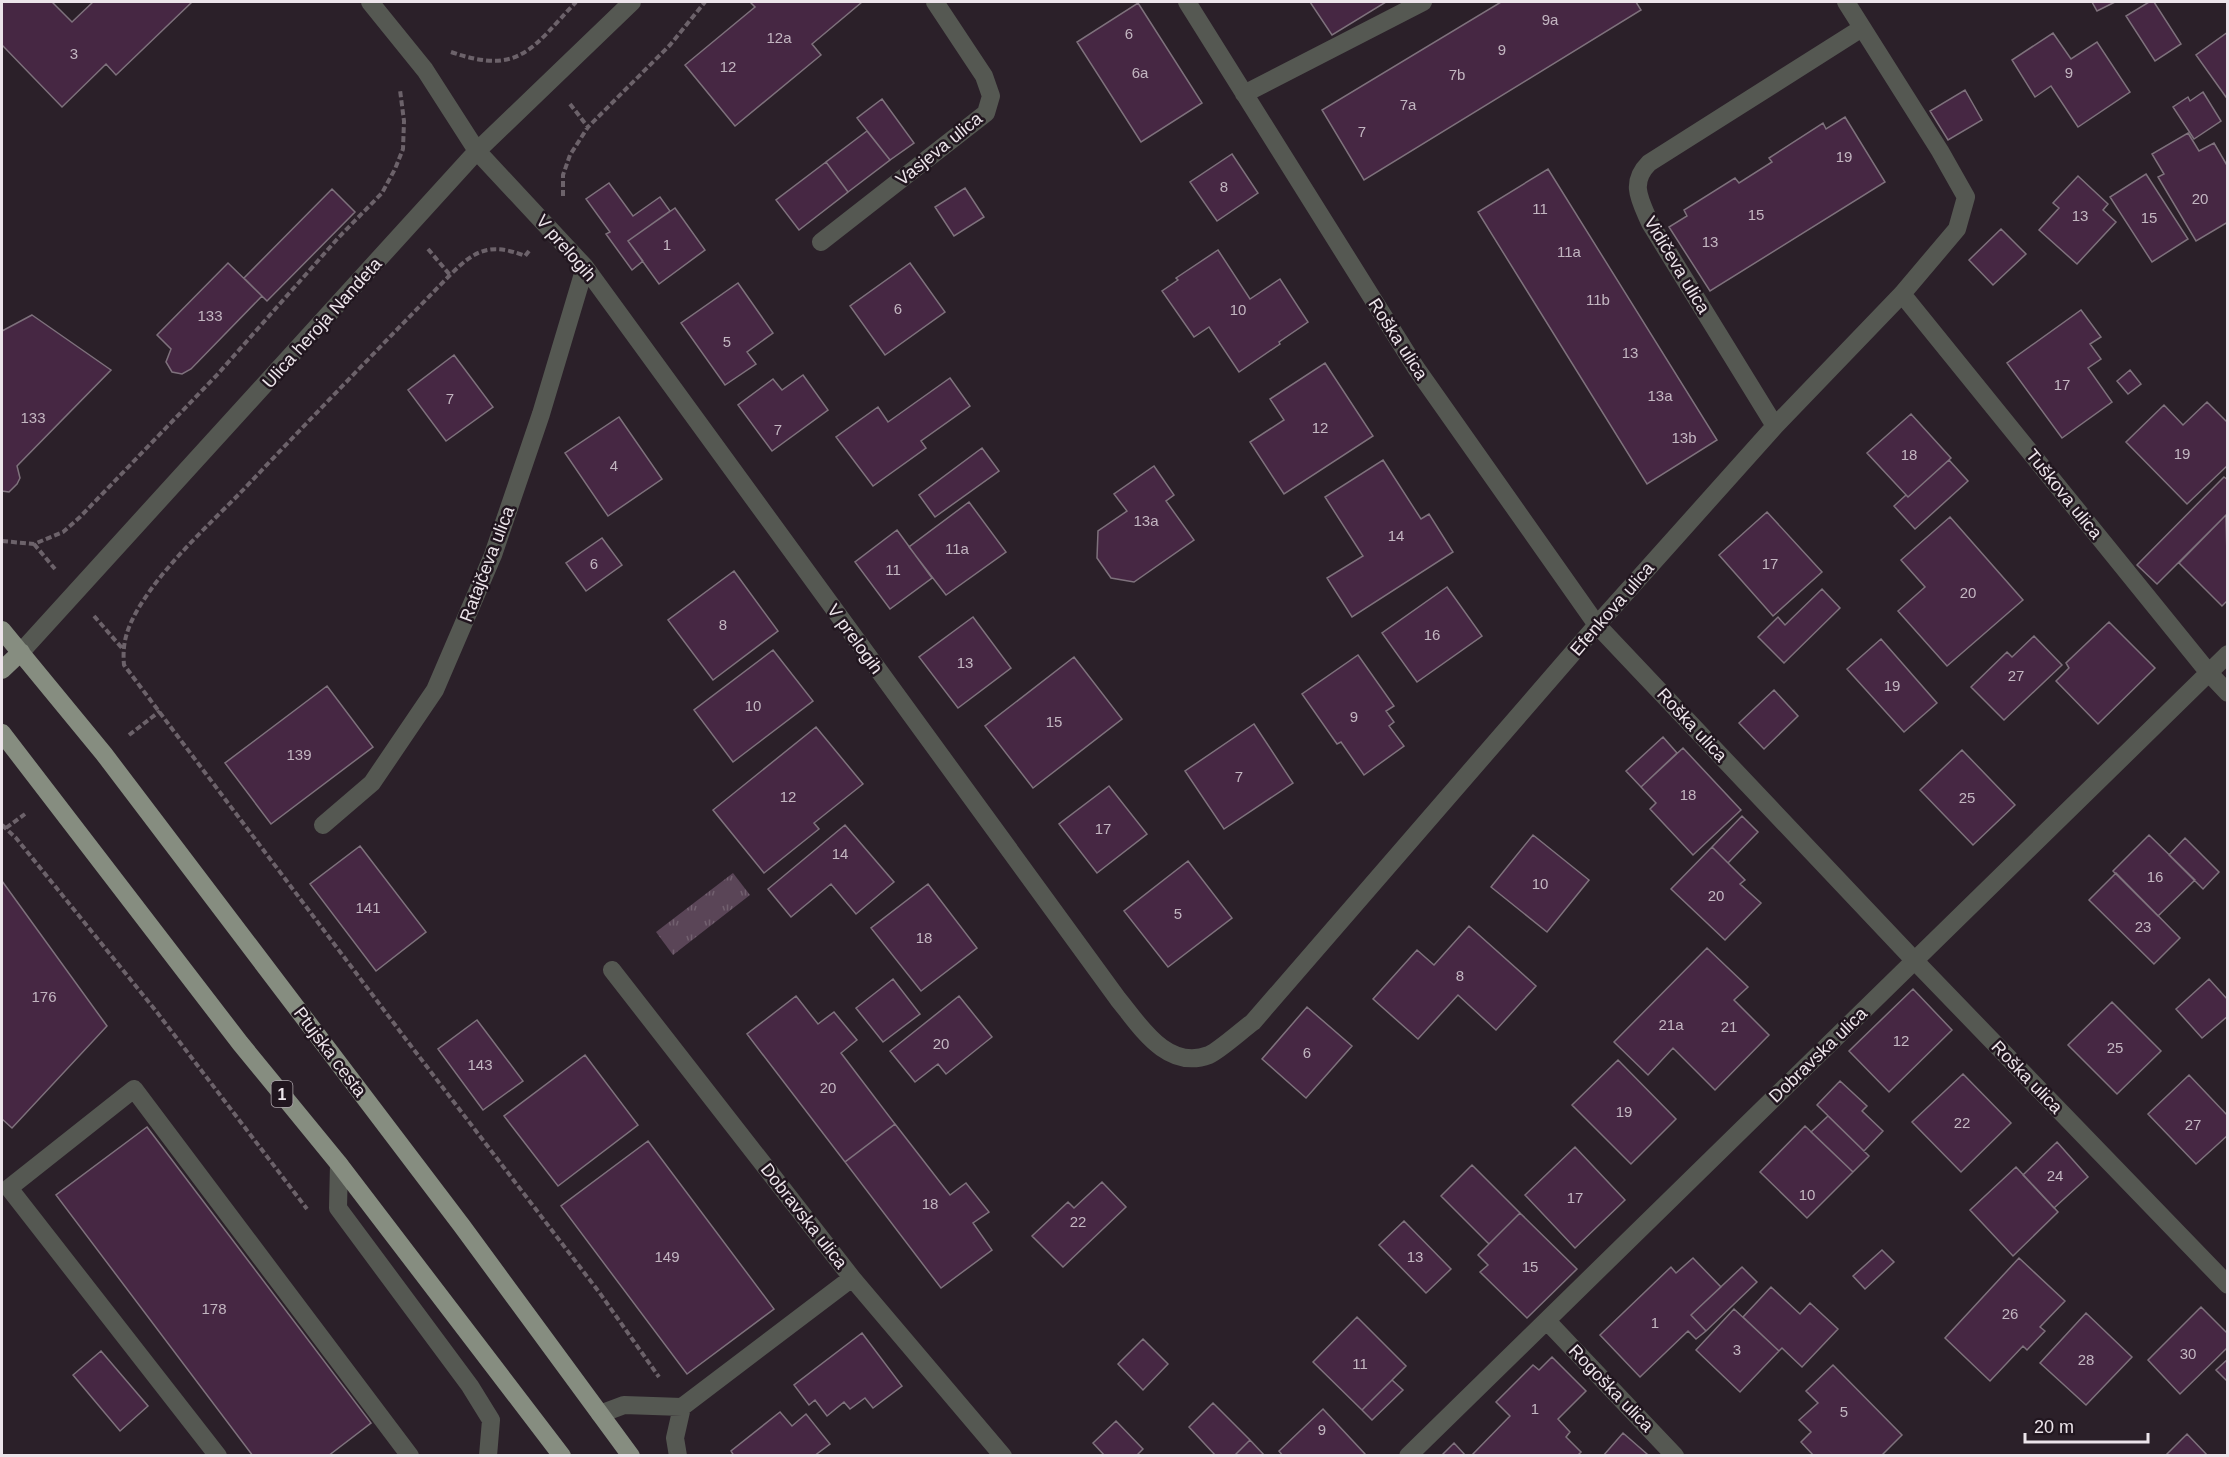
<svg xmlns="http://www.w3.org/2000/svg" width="2229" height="1457" font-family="Arial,sans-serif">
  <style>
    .grass { fill: url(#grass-tufts) }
    .building { fill: #462743; stroke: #7e717c; stroke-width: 1.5 }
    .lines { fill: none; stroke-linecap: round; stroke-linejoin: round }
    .path { stroke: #6c626a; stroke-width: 4; stroke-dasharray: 6 3; stroke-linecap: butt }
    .minor { stroke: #555852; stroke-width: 18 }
    .major { stroke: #868d80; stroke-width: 18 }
    .labels { text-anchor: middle; stroke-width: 5; stroke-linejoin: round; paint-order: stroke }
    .number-label { font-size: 15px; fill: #c2b5c0 }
    .shield { fill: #21161f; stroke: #afa6ad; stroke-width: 1.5 }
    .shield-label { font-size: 16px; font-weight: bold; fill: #ece4ea }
    .street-label { font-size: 18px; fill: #ece4ea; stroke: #21161f }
  </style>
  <defs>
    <pattern id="grass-tufts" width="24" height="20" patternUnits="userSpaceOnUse" patternTransform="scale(1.5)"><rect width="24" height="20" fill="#5a4557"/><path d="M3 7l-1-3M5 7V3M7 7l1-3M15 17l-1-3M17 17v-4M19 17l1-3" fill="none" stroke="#72606f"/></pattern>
  </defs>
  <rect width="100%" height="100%" fill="#2b2029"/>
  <path class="grass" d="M733,873L750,895L673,955L656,932Z"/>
  <path class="building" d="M2,2H52L72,22L93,2H192L116,75L106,64L62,107L2,45Z
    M750,2H862L812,44L821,55L735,126L685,65L755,7Z
    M1310,2H1386L1332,35Z
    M1501,2H1636L1641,10L1364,180L1322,110Z
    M2092,2H2115L2097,11Z
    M2149,2H2154L2181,44L2155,61L2126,16Z
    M1138,3L1202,103L1141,142L1077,42Z
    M2228,32V95L2226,97L2196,55Z
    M2053,33L2071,59L2097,42L2130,92L2078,127L2051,86L2035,97L2012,60Z
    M1965,90L1982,120L1948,140L1930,111Z
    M2203,92L2221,121L2194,139L2173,107L2188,97L2190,101Z
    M882,99L914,143L890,160L857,118Z
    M1845,117L1885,182L1710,291L1669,227L1687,216L1684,210L1735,178L1739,183L1772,162L1769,158L1823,123L1826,129Z
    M867,131L890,160L848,192L826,162Z
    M2188,133L2199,151L2214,143L2228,167V222L2196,241L2158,177L2164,174L2152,154Z
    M1232,154L1258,193L1217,221L1190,182Z
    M826,162L848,192L799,230L776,200Z
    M1548,169L1717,440L1647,484L1478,212Z
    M2146,174L2188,239L2152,262L2110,197Z
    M2078,176L2108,204L2103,210L2116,222L2077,264L2039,230L2059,208L2053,203Z
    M609,183L633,216L660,197L670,211L628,241L643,261L632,270L606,234L610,232L586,199Z
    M965,188L984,217L954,236L935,207Z
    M332,189L355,212L267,301L244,278Z
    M675,208L705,250L659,284L628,241Z
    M2001,229L2026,254L1993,285L1969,260Z
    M1218,250L1250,299L1280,279L1308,322L1279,342L1280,344L1239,372L1209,327L1194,337L1162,291L1178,280L1176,278Z
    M228,263L262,296L191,369L182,374L172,372L166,362L171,349L157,335Z
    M910,263L945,312L885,355L850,306Z
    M738,283L773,333L747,352L756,364L725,385L681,323Z
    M2081,310L2101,337L2090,344L2101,359L2088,368L2112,402L2062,438L2007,363Z
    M32,315L111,370L17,466L20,478L17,484L9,492L2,491V331Z
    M454,355L493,407L446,441L408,390Z
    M1325,363L1373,436L1284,494L1250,442L1284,420L1270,399Z
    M2130,370L2141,384L2128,394L2117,381Z
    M803,375L828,410L772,451L738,405L773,379L782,390Z
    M950,378L970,406L921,441L926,448L873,486L836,437L878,407L888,422Z
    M2207,402L2228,423V465L2187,504L2126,442L2164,405L2183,425Z
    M1911,414L1951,458L1908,497L1867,453Z
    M619,417L662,479L608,516L565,453Z
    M982,448L999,471L935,517L919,495Z
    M1383,460L1421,519L1429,514L1453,552L1352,617L1327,578L1363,556L1325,497Z
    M1949,460L1968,481L1915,529L1894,506L1906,495L1908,497Z
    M1154,466L1174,495L1166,501L1194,540L1134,582L1111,578L1097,558L1098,531L1127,511L1114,494Z
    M2224,477L2228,480V517L2226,515L2157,584L2137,565Z
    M969,502L1006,552L946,595L909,547Z
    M1767,512L1822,572L1773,616L1719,555Z
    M2226,515L2228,600L2222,606L2179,563Z
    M1950,517L2023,600L1947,666L1898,611L1925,587L1901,560Z
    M897,530L932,578L890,609L855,562Z
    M602,538L622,565L586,591L566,563Z
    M734,571L778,631L713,680L668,620Z
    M1447,587L1482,636L1417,682L1382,633Z
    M1822,589L1840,608L1784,663L1758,637L1778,617L1785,625Z
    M973,617L1011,668L958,708L919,657Z
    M2109,622L2155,668L2098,724L2056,681L2069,668L2066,663Z
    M2034,636L2062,665L2004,720L1971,687L2007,652L2012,657Z
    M1881,639L1937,703L1904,732L1847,669Z
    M773,650L813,701L733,762L694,710Z
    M1358,655L1394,706L1386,711L1394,722L1389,726L1404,746L1364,775L1341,742L1337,744L1302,694Z
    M1074,657L1122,719L1033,788L985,726Z
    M327,686L373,747L271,824L225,763Z
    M1774,690L1798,716L1764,749L1739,723Z
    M1254,724L1293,783L1224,829L1185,771Z
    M816,727L863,784L814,823L819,829L764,873L713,810Z
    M1663,737L1677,753L1641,787L1626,771Z
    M1683,748L1741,810L1693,855L1650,809L1656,803L1641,787Z
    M1962,750L2015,805L1973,845L1920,790Z
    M1109,786L1147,834L1097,873L1059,824Z
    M1742,816L1758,832L1728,863L1712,847Z
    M845,825L894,882L856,914L831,884L791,917L768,889Z
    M1533,835L1589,880L1547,932L1491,887Z
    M2149,835L2195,880L2158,916L2113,871Z
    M2185,838L2219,872L2203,889L2169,855Z
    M360,846L426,932L376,971L310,884Z
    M1712,847L1745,880L1740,884L1761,903L1725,940L1671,889Z
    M1188,861L1232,918L1168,967L1124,911Z
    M2116,873L2180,938L2154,964L2089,900Z
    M2,881L107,1026L12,1128L2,1119Z
    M928,884L977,948L921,991L871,928Z
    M1469,926L1536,986L1496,1030L1458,995L1418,1039L1373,999L1417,950L1434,965Z
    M1707,948L1748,987L1734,1000L1769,1035L1715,1090L1673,1048L1648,1075L1614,1042Z
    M893,979L920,1014L883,1042L856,1008Z
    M2209,979L2228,1000V1016L2202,1038L2176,1009Z
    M1913,989L1952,1030L1889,1092L1849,1051Z
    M796,996L818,1024L834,1012L857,1040L841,1053L895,1124L845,1162L747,1034Z
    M959,996L992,1037L946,1074L938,1064L915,1082L890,1051Z
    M2112,1002L2161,1051L2117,1094L2068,1045Z
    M1307,1007L1352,1046L1306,1098L1262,1059Z
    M477,1020L523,1081L483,1110L438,1049Z
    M585,1055L638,1125L558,1186L504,1116Z
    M1618,1060L1676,1119L1631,1164L1572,1105Z
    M1963,1074L2011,1123L1961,1172L1912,1122Z
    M2189,1075L2228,1116V1135L2196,1164L2148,1114Z
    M1840,1081L1867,1106L1862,1111L1883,1131L1864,1151L1817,1105Z
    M1828,1116L1869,1156L1853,1172L1811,1132Z
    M895,1124L950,1195L966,1183L989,1212L973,1223L992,1250L941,1288L845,1162Z
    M1805,1126L1853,1172L1807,1218L1760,1172Z
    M147,1127L371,1423L328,1456H253L56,1195Z
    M648,1141L774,1309L687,1374L561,1206Z
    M2057,1142L2088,1177L2054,1208L2023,1175Z
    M1575,1147L1625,1200L1575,1248L1525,1195Z
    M1472,1165L1520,1213L1489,1244L1441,1196Z
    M2016,1167L2058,1212L2013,1256L1970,1210Z
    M1102,1182L1126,1207L1063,1267L1032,1236L1068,1202L1074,1208Z
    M1520,1213L1577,1269L1527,1318L1480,1272L1488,1265L1478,1255Z
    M1404,1221L1451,1269L1426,1293L1379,1245Z
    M1882,1250L1894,1262L1865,1289L1853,1276Z
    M1693,1258L1721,1287L1691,1315L1706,1331L1696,1339L1688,1331L1640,1377L1600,1335L1671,1267L1676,1273Z
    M2019,1258L2065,1301L2040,1327L2045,1331L2027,1350L2023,1346L1990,1381L1945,1338Z
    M1742,1267L1757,1282L1706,1331L1691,1315Z
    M1771,1287L1800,1314L1810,1303L1838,1329L1802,1367L1782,1348L1779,1351L1743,1317Z
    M2201,1307L2228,1334V1347L2180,1394L2148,1360Z
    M1734,1309L1779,1351L1740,1392L1696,1350Z
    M2086,1313L2132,1357L2086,1405L2040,1363Z
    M1357,1317L1406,1366L1362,1410L1313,1362Z
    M862,1333L902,1386L873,1408L865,1398L850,1409L844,1402L827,1416L815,1400L809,1405L794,1385Z
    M1143,1339L1168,1364L1143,1390L1118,1364Z
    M101,1351L148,1406L120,1431L73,1375Z
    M1552,1357L1586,1391L1558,1419L1570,1432L1566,1437L1581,1452L1577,1456H1471L1510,1416L1496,1402L1533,1365L1539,1370Z
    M2228,1359V1382L2216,1370Z
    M1833,1365L1902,1435L1881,1456H1814L1801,1442L1811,1432L1799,1420L1818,1403L1806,1391Z
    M1392,1380L1403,1390L1372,1420L1362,1410Z
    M1213,1403L1250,1440L1234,1456H1216L1189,1427Z
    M1323,1409L1365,1454L1364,1456H1283L1279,1451Z
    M780,1412L792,1426L806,1414L830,1444L814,1456H734L731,1451Z
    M1116,1421L1143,1449L1136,1456H1105L1093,1443Z
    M1623,1433L1647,1454L1645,1456H1603Z
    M2187,1434L2208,1456H2165Z
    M1250,1440L1265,1456H1234Z
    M1454,1443L1466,1456H1441Z"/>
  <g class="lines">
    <path class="path" d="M451,52C520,76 532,48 576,2
      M570,104L588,127
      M563,196V175L570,155L588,127L670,45L705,2
      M428,249L450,275
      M529,251L525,256C490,242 475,250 450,275C381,346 312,417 244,489C209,525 164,565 138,609C127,628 122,643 124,665L408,1042L599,1292L659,1377
      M2,541L34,544L63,532L80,517L216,376L339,237L382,193L395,169L403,149L404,121L400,90
      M34,544L55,569
      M94,616L122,648
      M129,735L160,711
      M2,825L16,838L156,1011L307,1209
      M6,828L25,814"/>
    <path class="minor" d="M370,2L425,70L477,151L585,267L1118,999C1140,1026 1167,1071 1209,1055C1220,1050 1242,1030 1253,1022L1597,625L1775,426L1902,294L1957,229L1966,197L1940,151L1846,2
      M1187,2L1416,368L1597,625L1914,960L2228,1285
      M1244,94L1423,2
      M821,242L986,113L991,96L984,76L935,2
      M1902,294L2209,673L2228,693
      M1775,426L1650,223C1640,200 1629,183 1649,163L1862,28
      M21,652L477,151L632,2
      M323,825L372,783L435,690L493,555L541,414L585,267
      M612,970L852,1278L1003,1456
      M339,1164L338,1208L470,1386L491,1420L488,1456
      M1547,1321L1675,1456
      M600,1414L624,1405L682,1407
      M218,1456L9,1188L134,1089L410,1456
      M678,1456L675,1438L682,1407L852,1278
      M1408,1456L2228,654"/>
    <path class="major" d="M2,630L104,754L462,1226L631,1456
      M2,670L21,652
      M2,733L240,1043L339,1164L562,1456"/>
  </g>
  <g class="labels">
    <g class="number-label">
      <text x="1550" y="25">9a</text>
      <text x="1129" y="39">6</text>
      <text x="779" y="43">12a</text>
      <text x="1502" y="55">9</text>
      <text x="74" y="59">3</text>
      <text x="728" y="72">12</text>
      <text x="1140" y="78">6a</text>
      <text x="2069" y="78">9</text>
      <text x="1457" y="80">7b</text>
      <text x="1408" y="110">7a</text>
      <text x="1362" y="137">7</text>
      <text x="1844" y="162">19</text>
      <text x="1224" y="192">8</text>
      <text x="2200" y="204">20</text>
      <text x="1540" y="214">11</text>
      <text x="1756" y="220">15</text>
      <text x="2080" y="221">13</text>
      <text x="2149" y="223">15</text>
      <text x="1710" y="247">13</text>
      <text x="667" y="250">1</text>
      <text x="1569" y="257">11a</text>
      <text x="1598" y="305">11b</text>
      <text x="898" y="314">6</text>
      <text x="1238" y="315">10</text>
      <text x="210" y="321">133</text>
      <text x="727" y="347">5</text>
      <text x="1630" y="358">13</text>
      <text x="2062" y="390">17</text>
      <text x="1660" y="401">13a</text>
      <text x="450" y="404">7</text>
      <text x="33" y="423">133</text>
      <text x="1320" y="433">12</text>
      <text x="778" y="435">7</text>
      <text x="1684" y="443">13b</text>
      <text x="2182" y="459">19</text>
      <text x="1909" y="460">18</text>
      <text x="614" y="471">4</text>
      <text x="1146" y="526">13a</text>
      <text x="1396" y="541">14</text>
      <text x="957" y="554">11a</text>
      <text x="594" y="569">6</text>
      <text x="1770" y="569">17</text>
      <text x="893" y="575">11</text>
      <text x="1968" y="598">20</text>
      <text x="723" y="630">8</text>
      <text x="1432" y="640">16</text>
      <text x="965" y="668">13</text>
      <text x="2016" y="681">27</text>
      <text x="1892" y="691">19</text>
      <text x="753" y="711">10</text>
      <text x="1354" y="722">9</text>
      <text x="1054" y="727">15</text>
      <text x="299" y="760">139</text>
      <text x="1239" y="782">7</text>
      <text x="1688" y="800">18</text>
      <text x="788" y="802">12</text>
      <text x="1967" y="803">25</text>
      <text x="1103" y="834">17</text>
      <text x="840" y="859">14</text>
      <text x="2155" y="882">16</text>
      <text x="1540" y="889">10</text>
      <text x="1716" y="901">20</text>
      <text x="368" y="913">141</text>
      <text x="1178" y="919">5</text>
      <text x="2143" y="932">23</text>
      <text x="924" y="943">18</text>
      <text x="1460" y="981">8</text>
      <text x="44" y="1002">176</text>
      <text x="1671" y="1030">21a</text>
      <text x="1729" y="1032">21</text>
      <text x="1901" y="1046">12</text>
      <text x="941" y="1049">20</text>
      <text x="2115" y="1053">25</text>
      <text x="1307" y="1058">6</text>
      <text x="480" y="1070">143</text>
      <text x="828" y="1093">20</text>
      <text x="1624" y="1117">19</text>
      <text x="1962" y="1128">22</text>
      <text x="2193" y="1130">27</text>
      <text x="2055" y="1181">24</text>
      <text x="1807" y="1200">10</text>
      <text x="1575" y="1203">17</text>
      <text x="930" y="1209">18</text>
      <text x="1078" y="1227">22</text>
      <text x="667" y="1262">149</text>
      <text x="1415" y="1262">13</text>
      <text x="1530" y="1272">15</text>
      <text x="214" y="1314">178</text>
      <text x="2010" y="1319">26</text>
      <text x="1655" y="1328">1</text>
      <text x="1737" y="1355">3</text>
      <text x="2188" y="1359">30</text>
      <text x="2086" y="1365">28</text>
      <text x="1360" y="1369">11</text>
      <text x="1535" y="1414">1</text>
      <text x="1844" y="1417">5</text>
      <text x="1322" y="1435">9</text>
    </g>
    <rect class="shield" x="271.5" y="1081" width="21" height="26" rx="4.5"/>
    <g class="shield-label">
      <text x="282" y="1100">1</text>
    </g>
    <g class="street-label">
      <text transform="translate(939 149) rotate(-39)" y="6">Vasjeva ulica</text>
      <text transform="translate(566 248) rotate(49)" y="6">V prelogih</text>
      <text transform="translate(1677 265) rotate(59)" y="6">Vidičeva ulica</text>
      <text transform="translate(322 323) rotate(-48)" y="6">Ulica heroja Nandeta</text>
      <text transform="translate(1398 339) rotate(57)" y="6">Roška ulica</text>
      <text transform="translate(2064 494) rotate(51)" y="6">Tuškova ulica</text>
      <text transform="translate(487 564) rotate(-69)" y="6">Ratajčeva ulica</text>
      <text transform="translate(1612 609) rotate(-49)" y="6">Efenkova ulica</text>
      <text transform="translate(855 639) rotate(54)" y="6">V prelogih</text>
      <text transform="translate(1692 725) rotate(47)" y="6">Roška ulica</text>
      <text transform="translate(330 1052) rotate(53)" y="6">Ptujska cesta</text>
      <text transform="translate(1818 1055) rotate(-44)" y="6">Dobravska ulica</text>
      <text transform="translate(2027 1077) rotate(46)" y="6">Roška ulica</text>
      <text transform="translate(804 1216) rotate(52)" y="6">Dobravska ulica</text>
      <text transform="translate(1611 1388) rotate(46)" y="6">Rogoška ulica</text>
    </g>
  </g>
  <rect width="2229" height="1457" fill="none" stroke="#ece4ea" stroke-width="6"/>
  <path d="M2025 1433v9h123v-9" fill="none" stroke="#ece4ea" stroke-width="3"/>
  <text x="2034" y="1433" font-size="18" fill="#ece4ea" stroke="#21161f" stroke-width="4.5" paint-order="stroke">20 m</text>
</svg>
